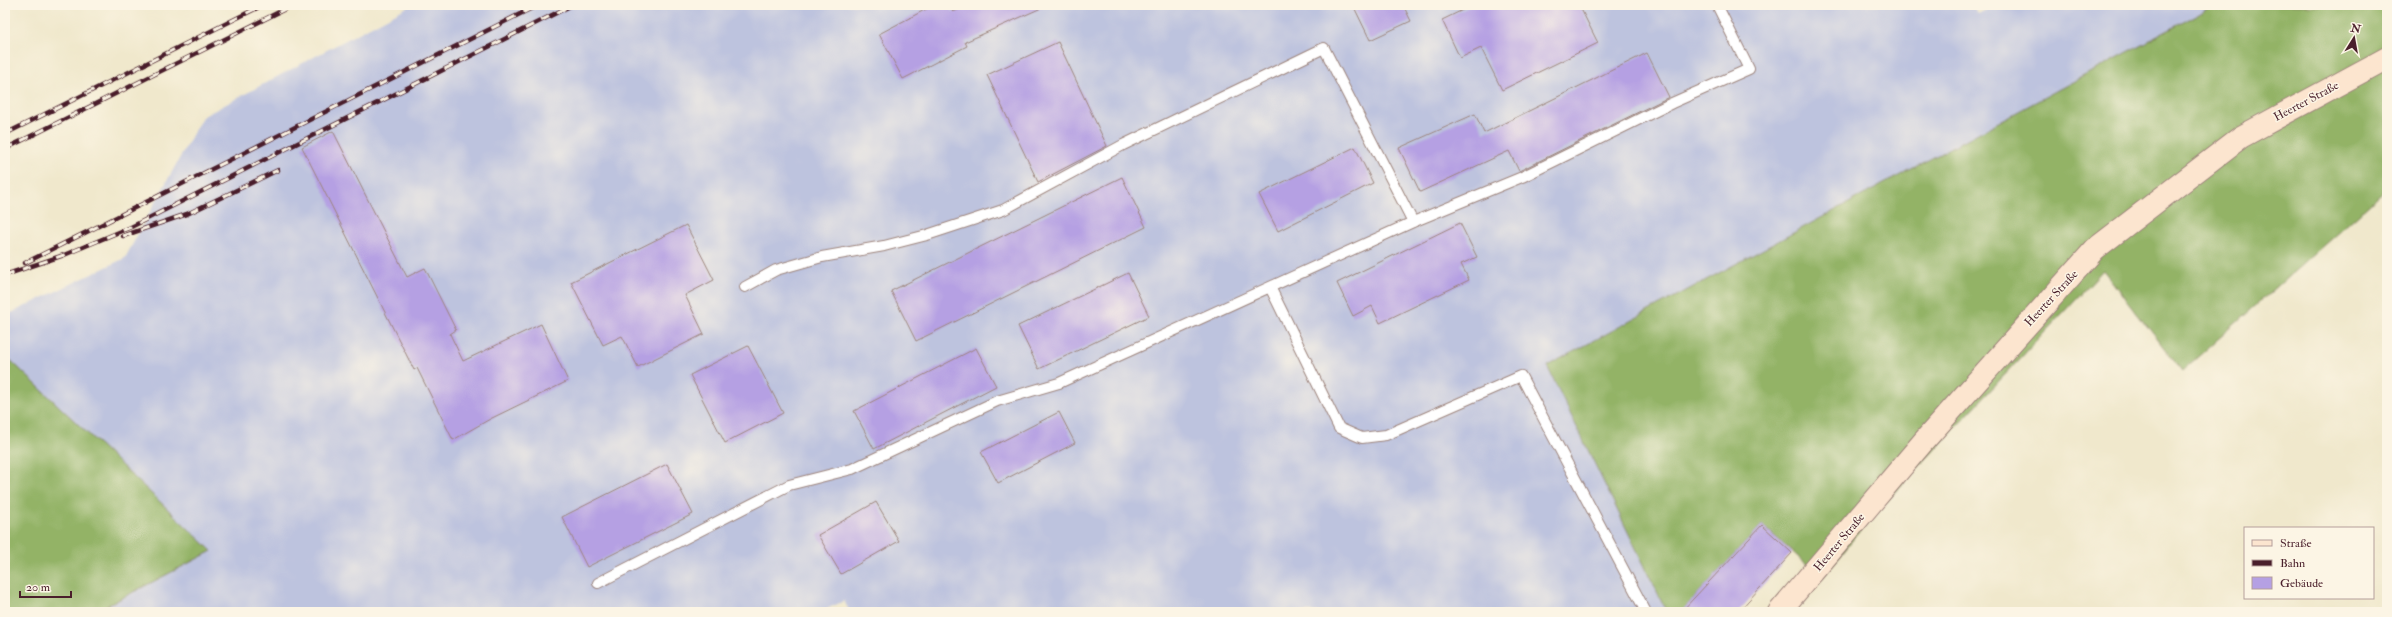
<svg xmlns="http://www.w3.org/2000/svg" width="2392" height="617" font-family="'IM FELL Double Pica',serif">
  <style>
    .industrial { fill: #bdc3de }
    .forest { fill: #93b366; stroke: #6e6948 }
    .building { fill: #b5a0e3 }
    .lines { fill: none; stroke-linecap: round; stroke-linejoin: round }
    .lane-casing { stroke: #9d847c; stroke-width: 12 }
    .secondary-casing { stroke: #9d847c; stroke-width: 24 }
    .lane { stroke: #fff; stroke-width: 10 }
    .secondary { stroke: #fce5cf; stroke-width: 22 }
    .rail-casing { stroke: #4a1f2b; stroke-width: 4.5 }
    .rail { stroke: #fcf5e5; stroke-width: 3; stroke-dasharray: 9; stroke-linecap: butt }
    .labels { text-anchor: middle; stroke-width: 3; stroke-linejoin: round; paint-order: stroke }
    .street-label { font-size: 12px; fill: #4a1f2b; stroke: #fcf5e5 }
  </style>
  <rect width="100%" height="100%" fill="#fcf5e5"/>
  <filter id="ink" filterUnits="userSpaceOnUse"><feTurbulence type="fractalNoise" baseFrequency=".025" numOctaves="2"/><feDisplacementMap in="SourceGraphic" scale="8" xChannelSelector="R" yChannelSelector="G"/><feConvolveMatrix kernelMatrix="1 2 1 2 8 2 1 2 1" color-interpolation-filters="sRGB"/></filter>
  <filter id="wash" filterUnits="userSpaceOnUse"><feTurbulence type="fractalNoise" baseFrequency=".012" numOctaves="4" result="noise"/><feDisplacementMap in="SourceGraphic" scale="16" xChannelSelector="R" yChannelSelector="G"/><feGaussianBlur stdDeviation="0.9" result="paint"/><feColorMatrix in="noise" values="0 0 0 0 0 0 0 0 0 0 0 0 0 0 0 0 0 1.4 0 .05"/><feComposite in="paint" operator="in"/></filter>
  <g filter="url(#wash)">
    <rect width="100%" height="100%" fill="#f0e8cc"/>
    <path class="industrial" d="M411,5H1973L1978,14L1995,5H2215L1548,366L1665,608L1657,612H850L844,601L820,612H95L212,551L5,355V316L125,258L202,117Z"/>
    <path class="forest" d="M2215,5H2387V189L2182,371L2103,270L1866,523L1822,578L1762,525L1681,612H1667L1547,366Z
      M5,355L212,551L95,612H5Z"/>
    <g id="blocks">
      <path class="building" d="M934,5H947L953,12L969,5H1048L965,42L967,46L903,79L879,34Z
        M1353,5H1403L1411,21L1370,40Z
        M1473,5H1579L1598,43L1502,90L1481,48L1460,58L1442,20Z
        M1058,42L1107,146L1038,182L987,75Z
        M1647,53L1669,97L1519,171L1509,151L1420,192L1399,148L1475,114L1484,133Z
        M333,131L407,277L425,268L456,330L450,334L463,361L541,324L568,381L490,419L453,440L417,368L414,370L302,147Z
        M1355,147L1373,183L1278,231L1259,194Z
        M1122,177L1146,227L916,341L891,291Z
        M1460,223L1477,257L1461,264L1469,280L1380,323L1372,306L1353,316L1337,283Z
        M686,225L714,280L685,295L704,334L638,367L622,336L603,345L571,282Z
        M1128,273L1149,316L1039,369L1018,326Z
        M748,346L783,413L725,443L690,375Z
        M976,348L996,386L874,449L854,411Z
        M1059,412L1075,443L998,483L981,452Z
        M667,464L693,514L587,567L562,517Z
        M876,502L899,541L841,574L818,535Z
        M1762,525L1792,553L1738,612H1681Z"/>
    </g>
  </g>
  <g filter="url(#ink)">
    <use href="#blocks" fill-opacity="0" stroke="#9d847c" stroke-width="1"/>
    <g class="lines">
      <g class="lane-casing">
        <path id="lane" d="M745,287L776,270L822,257L884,246L927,235L1003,210L1123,145L1324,48L1413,222
          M1270,287L1339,428L1362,438L1386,435L1521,376L1646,612
          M598,583L789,485L852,469L997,401L1059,383L1413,222L1522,177L1672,103L1749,69L1717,5"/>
      </g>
      <g class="secondary-casing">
        <path id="secondary" d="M1779,612L1923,442L2095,249L2241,137L2387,58"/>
      </g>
      <use href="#lane" class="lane"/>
      <use href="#secondary" class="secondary"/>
      <g class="rail-casing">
        <path id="rail" d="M5,134L263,5
          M5,149L293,5
          M123,236L187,214L278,170
          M25,263L538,5
          M5,275L64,255L131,227L572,5"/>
      </g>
      <use href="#rail" class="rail"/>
    </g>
  </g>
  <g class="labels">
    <g class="street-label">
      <text transform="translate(2306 101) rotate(-28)" y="4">Heerter Straße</text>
      <text transform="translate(2051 298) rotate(-47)" y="4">Heerter Straße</text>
      <text transform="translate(1839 542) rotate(-50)" y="4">Heerter Straße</text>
    </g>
  </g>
  <rect width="2392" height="617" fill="none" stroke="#fcf5e5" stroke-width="20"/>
  <rect x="2244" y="527" width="130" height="72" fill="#fcf5e5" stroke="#b59f9b"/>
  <rect x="2252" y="540" width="20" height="6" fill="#fce5cf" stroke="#b59f9b"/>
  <text x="2280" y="547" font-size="12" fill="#4a1f2b">Straße</text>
  <rect x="2252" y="560" width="20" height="6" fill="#4a1f2b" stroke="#b59f9b"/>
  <text x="2280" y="567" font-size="12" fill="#4a1f2b">Bahn</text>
  <rect x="2252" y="577" width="20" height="12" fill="#b5a0e3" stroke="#b59f9b"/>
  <text x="2280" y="587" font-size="12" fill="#4a1f2b">Gebäude</text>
  <g transform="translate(2354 38) rotate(11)" stroke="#fcf5e5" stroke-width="3" paint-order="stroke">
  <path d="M0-3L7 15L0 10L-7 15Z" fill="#4a1f2b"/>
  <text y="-6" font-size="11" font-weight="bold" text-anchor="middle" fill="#4a1f2b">N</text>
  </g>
  <path d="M20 591v6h51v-6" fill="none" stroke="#4a1f2b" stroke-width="2"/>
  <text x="26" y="591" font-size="12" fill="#4a1f2b" stroke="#fcf5e5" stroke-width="3" paint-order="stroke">20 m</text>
</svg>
